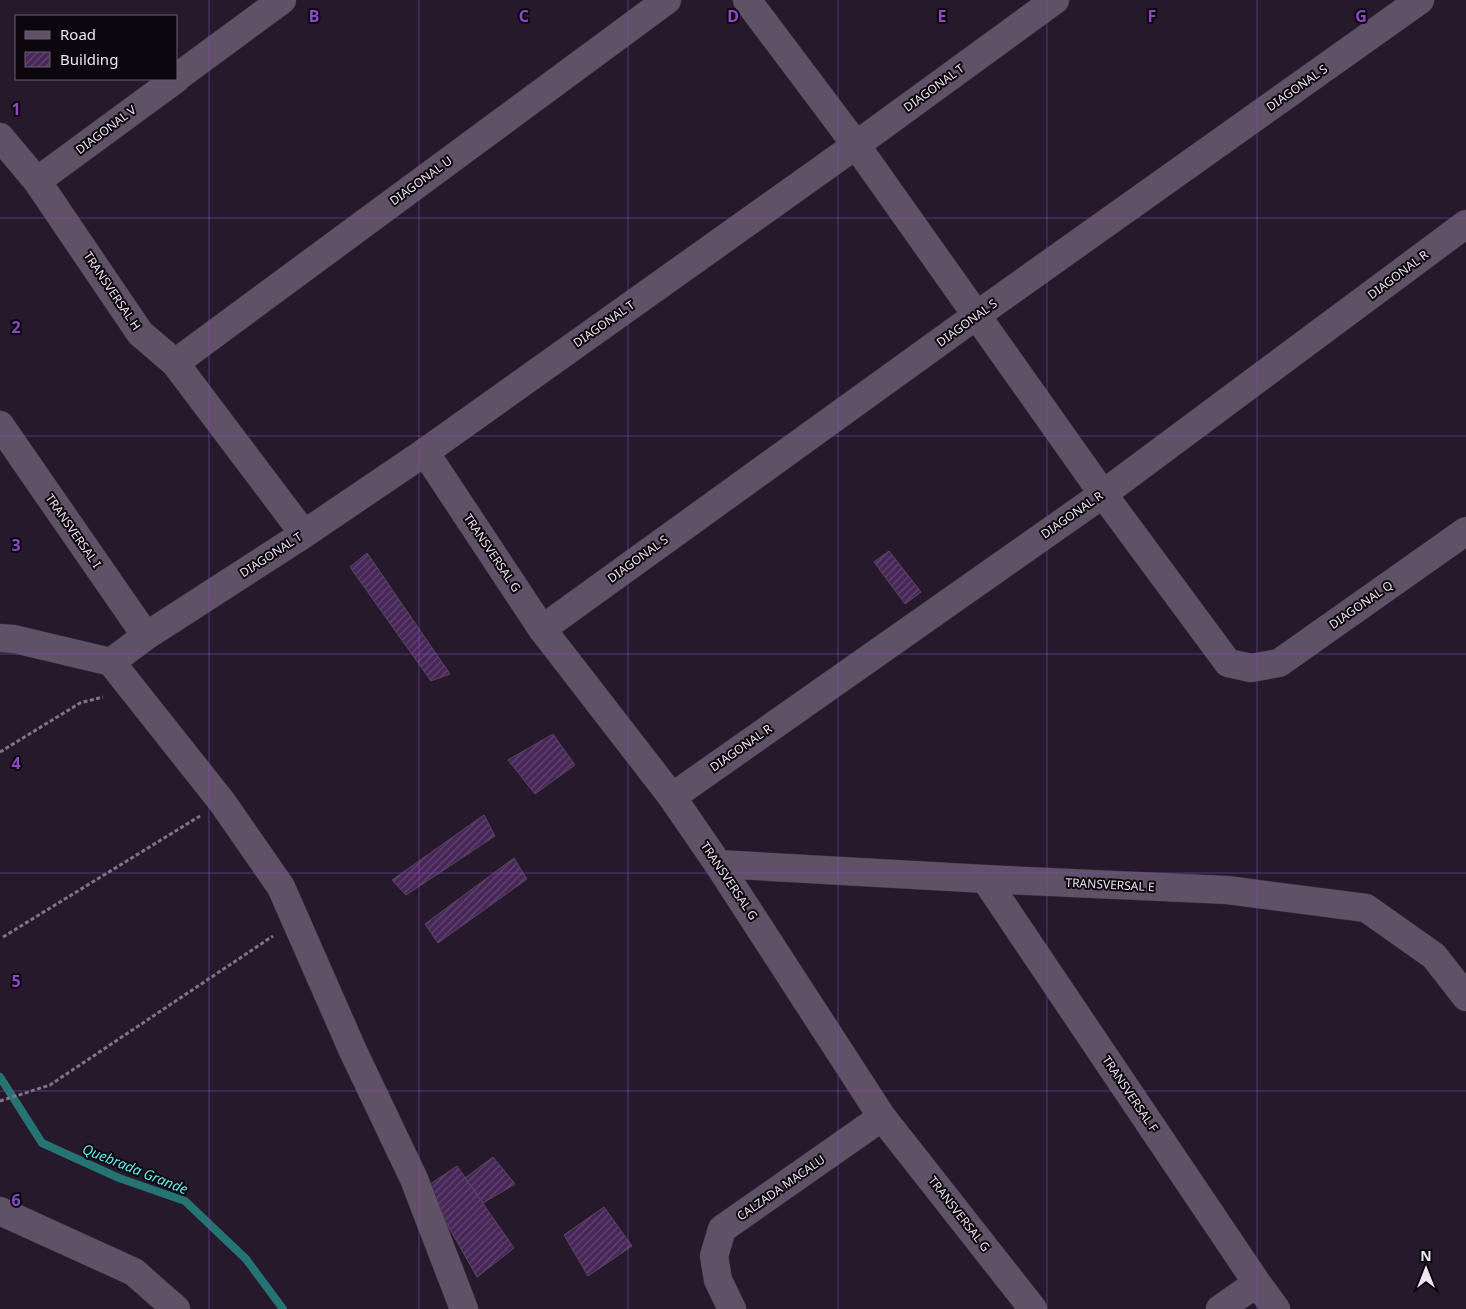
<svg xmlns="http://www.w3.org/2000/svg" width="1466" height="1309" font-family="'Noto Sans',sans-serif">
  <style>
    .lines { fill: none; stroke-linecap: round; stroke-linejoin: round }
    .stream { stroke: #257474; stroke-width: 8 }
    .building { fill: url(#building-hatch); stroke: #56495d }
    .minor-casing { stroke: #3b323f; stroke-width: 29 }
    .tertiary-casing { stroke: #3b323f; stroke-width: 29 }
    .path { stroke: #7f7584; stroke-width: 3; stroke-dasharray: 4 2.5; stroke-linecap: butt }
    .minor { stroke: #5f5166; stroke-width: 28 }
    .tertiary { stroke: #5f5166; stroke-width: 28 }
    .grid { fill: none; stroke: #8c48c6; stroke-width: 1; stroke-opacity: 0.55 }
    .labels { text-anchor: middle; stroke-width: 4; stroke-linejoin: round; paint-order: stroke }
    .street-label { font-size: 12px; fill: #ede5f1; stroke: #0c070e }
    .water-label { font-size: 14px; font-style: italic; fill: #5deff0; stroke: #0c070e }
    .grid-label { font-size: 16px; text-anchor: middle; font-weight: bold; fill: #8c48c6; stroke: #0c070e; stroke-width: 4; stroke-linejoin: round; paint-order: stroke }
  </style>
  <defs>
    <pattern id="building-hatch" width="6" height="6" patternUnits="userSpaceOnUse" patternTransform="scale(1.25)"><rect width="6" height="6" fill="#492659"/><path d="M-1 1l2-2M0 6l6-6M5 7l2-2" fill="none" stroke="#644571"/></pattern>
  </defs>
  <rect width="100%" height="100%" fill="#25192b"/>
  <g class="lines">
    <path class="stream" d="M0,1077L42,1143L119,1178L185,1201L246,1259L283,1309"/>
  </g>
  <path class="building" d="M889,551L921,592L905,604L874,562Z
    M367,553L450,674L431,681L350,567Z
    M553,734L575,765L535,794L508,760Z
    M484,815L495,836L406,895L392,880Z
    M514,858L527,879L438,943L425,924Z
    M493,1157L515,1184L483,1203L465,1178Z
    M457,1166L514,1248L477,1277L426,1187Z
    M604,1207L632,1246L588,1276L564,1235Z"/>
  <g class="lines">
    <g class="minor-casing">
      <path id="minor" d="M747,0L856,145L1103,494L1228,663L1251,668L1279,663L1466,531
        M176,78L282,0
        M0,137L37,181L140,333L175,363L304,534
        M37,181L176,79
        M175,363L667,0
        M0,425L146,636
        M425,452L304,534L146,636L111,662L222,802L281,887L353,1051L414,1179L464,1309
        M542,629L977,315L1420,0
        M0,638L14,639L111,662
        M672,797L1103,494L1466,224
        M718,864L882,1117L1033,1309
        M985,879L1257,1283L1276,1309
        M0,1211L134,1272L176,1309
        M732,1309L718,1280L714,1256L722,1229L882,1117
        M1220,1309L1257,1283"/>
    </g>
    <g class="tertiary-casing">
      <path id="tertiary" d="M1055,0L856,145L425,452L542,629L672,797L718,864L985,879L1227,890L1366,908L1434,956L1466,997"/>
    </g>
    <path class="path" d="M0,752L80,703L103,697
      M3,937L200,816
      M0,1101L50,1085L273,936"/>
    <use href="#minor" class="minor"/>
    <use href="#tertiary" class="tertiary"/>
  </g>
  <path class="grid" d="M209,0V1309M419,0V1309M628,0V1309M838,0V1309M1047,0V1309M1257,0V1309M0,218H1466M0,436H1466M0,654H1466M0,873H1466M0,1091H1466"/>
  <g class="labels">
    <g class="street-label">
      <text transform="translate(934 88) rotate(-36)" y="4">DIAGONAL T</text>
      <text transform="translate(1297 88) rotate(-35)" y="4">DIAGONAL S</text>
      <text transform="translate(106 130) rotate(-37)" y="4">DIAGONAL V</text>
      <text transform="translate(421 181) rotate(-36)" y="4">DIAGONAL U</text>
      <text transform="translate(1398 275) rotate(-37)" y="4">DIAGONAL R</text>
      <text transform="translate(112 291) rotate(56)" y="4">TRANSVERSAL H</text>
      <text transform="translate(967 323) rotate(-36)" y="4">DIAGONAL S</text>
      <text transform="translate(604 324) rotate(-35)" y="4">DIAGONAL T</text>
      <text transform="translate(1072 515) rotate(-35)" y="4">DIAGONAL R</text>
      <text transform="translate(73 531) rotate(55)" y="4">TRANSVERSAL I</text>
      <text transform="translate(492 553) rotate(56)" y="4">TRANSVERSAL G</text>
      <text transform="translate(271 555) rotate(-33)" y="4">DIAGONAL T</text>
      <text transform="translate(638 559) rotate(-36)" y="4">DIAGONAL S</text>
      <text transform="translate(1361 605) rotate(-35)" y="4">DIAGONAL Q</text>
      <text transform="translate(741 748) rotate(-35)" y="4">DIAGONAL R</text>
      <text transform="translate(729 881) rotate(56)" y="4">TRANSVERSAL G</text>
      <text transform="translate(1110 885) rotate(3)" y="4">TRANSVERSAL E</text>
      <text transform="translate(1130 1094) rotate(56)" y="4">TRANSVERSAL F</text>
      <text transform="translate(781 1188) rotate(-35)" y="4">CALZADA MACALU</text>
      <text transform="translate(959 1214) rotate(52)" y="4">TRANSVERSAL G</text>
    </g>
    <g class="water-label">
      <text transform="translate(135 1169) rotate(22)" y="5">Quebrada Grande</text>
    </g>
  </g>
  <g class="grid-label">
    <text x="314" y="22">B</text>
    <text x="524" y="22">C</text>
    <text x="733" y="22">D</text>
    <text x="942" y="22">E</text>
    <text x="1152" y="22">F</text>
    <text x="1361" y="22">G</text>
    <text x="16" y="115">1</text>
    <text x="16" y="333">2</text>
    <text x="16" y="551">3</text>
    <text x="16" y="769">4</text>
    <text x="16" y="987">5</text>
    <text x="16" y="1206">6</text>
  </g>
  <rect x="15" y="15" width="162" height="65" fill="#0c070e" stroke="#666069"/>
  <rect x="25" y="31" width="25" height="8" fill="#5f5166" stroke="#666069"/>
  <text x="60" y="40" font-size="15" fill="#ede5f1">Road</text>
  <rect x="25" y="52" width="25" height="15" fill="url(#building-hatch)" stroke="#666069"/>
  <text x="60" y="65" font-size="15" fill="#ede5f1">Building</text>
  <g transform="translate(1426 1269)" stroke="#0c070e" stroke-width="4" paint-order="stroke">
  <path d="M0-4L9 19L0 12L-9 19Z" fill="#ede5f1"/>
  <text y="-8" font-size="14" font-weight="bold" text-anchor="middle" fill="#ede5f1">N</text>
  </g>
</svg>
